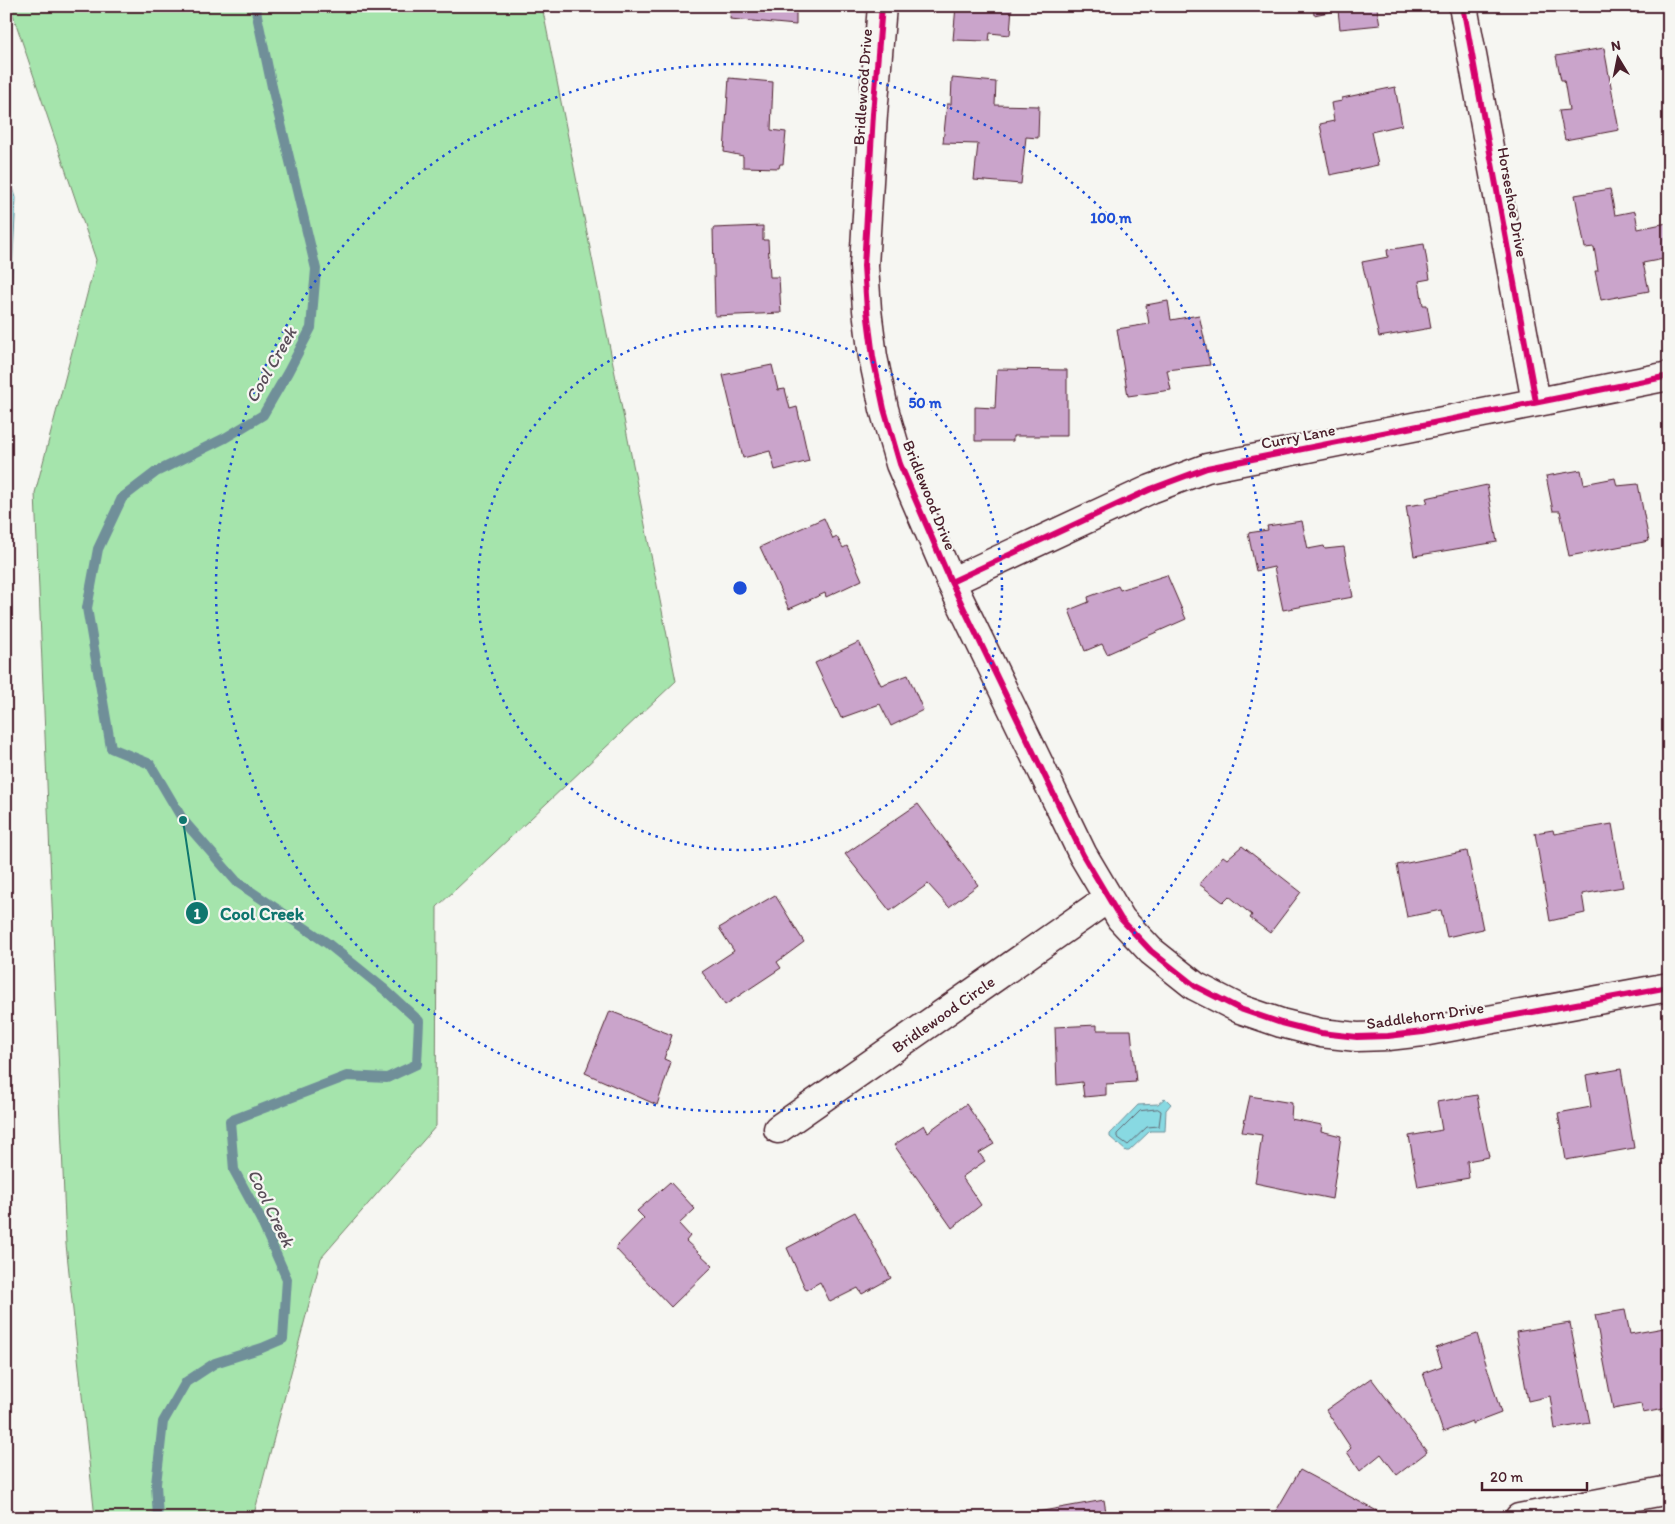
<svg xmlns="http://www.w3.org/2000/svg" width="1675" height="1524" font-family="Itim,sans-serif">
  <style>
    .green { fill: #a5e4ac; stroke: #78826c }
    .water { fill: #88d9e2; stroke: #6f8f99 }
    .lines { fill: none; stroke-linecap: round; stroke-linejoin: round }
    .shore { stroke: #636974; stroke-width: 1 }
    .stream { stroke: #6f8f99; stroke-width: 10 }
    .building { fill: #caa4cb; stroke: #4a1f2b }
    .minor-casing { stroke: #4a1f2b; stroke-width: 31 }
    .minor { stroke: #f6f6f2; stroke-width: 28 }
    .cycleway-casing { stroke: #f6f6f2; stroke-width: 9 }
    .cycleway { stroke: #d6006c; stroke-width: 6 }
    .ring { fill: none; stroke: #1d4ed8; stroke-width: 2.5; stroke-dasharray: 2.5 5 }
    .labels { text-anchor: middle; stroke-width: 4.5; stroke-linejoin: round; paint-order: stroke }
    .street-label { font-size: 16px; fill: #4a1f2b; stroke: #f6f6f2 }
    .water-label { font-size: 18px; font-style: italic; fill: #5a4e59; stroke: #f6f6f2 }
    .centre { fill: #1d4ed8; stroke: #f6f6f2; stroke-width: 2.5 }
    .ring-label { font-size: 15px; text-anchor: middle; font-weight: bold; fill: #1d4ed8; stroke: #f6f6f2; stroke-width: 4.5; stroke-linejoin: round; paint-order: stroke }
    .leader { fill: none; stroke: #0f766e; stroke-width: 2 }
    .callout-dot { fill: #0f766e; stroke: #f6f6f2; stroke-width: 2 }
    .mark-label { font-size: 15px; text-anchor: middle; font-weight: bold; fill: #fff }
    .callout-label { font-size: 18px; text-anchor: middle; font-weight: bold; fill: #0f766e; stroke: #f6f6f2; stroke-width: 4.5; stroke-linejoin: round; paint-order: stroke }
  </style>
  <rect width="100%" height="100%" fill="#f6f6f2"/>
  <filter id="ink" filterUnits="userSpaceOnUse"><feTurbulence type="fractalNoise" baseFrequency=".02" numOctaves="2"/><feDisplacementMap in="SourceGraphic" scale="10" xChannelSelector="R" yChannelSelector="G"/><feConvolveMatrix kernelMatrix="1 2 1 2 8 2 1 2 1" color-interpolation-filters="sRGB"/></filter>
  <g filter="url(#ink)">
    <path class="green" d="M10,6H542L676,681L437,907L436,1126L321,1258L253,1518H95L66,1244L35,493L96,260Z"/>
    <path class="water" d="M6,162L16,198L8,350L6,353Z
      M1165,1098L1171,1104L1166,1110L1165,1131H1150L1129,1151H1126L1110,1137V1134L1138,1105L1158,1104Z"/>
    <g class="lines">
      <path class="shore" d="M6,182L10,198L6,283
        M1158,1109L1161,1111L1159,1126L1147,1127L1128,1145L1117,1137V1134L1140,1111Z"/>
      <path class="stream" d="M158,1518L156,1484L163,1422L186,1382L215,1363L262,1348L283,1339L287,1279L260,1218L234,1170L230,1121L347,1076L387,1078L417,1064L419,1021L384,989L327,943L237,882L183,820L150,764L111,748L87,608L98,549L122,498L156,472L225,438L263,415L288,372L311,328L316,269L272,87L255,6"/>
    </g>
    <path class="building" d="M731,6H796V25L730,19Z
      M956,6H1012L1010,35L990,33L989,41L953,40Z
      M1313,6H1380L1377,8L1380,25L1340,29L1338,10L1314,15Z
      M1604,48L1619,130L1565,140L1559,111L1569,110L1564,80H1561L1556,56Z
      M729,78L773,82L771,130L786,132L783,164H780L779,168L743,167V156L724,152Z
      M952,78L996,82L995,105L1039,106L1038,138L1026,137L1021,184L974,180L978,144L943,143L947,104H951Z
      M1395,87L1402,125L1371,132L1378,165L1330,175L1320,124L1334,121L1331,103L1342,101V98Z
      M1610,189L1615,215L1635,211L1638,229L1667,223L1669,234V258L1643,263L1649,291L1601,300L1595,271H1598L1594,247L1585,248L1575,195Z
      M763,226V240H768L770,277H779L781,313L715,316L713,228Z
      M1424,244L1430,279L1419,281L1423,305H1427L1431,328L1379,337L1362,262L1388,257L1387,250Z
      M1168,301L1171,320L1199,315L1210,365L1167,370L1171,390L1128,396L1117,329L1149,324L1146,305Z
      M772,365L778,390L785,389L790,409L797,407L809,461L775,470L770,451L743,458L723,375Z
      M997,369L1067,370V436H1013V441H975V407L995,408Z
      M1581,470L1584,484L1615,478L1617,486L1638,484L1649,541L1569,556L1560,511H1553L1546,476Z
      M1487,485L1497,542L1414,556L1406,506L1428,503L1426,498Z
      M824,518L833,539L837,537L843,548L847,546L862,580L826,597L825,593L789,609L760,547Z
      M1302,521L1308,549L1324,546L1325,549L1344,547L1353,597L1283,610L1274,567L1256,571L1248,533L1268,530L1267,526Z
      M1167,575L1186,619L1107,654L1102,644L1085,651L1069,610L1089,602L1088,597L1118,586L1120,590Z
      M859,642L881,685L908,675L923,710L891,726L880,704L841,718L815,663Z
      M918,804L978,885L949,907L928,884L890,911L845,854Z
      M1612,824L1623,887L1582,894L1585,913L1550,921L1535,833L1553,830L1554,834Z
      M1242,846L1301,892L1270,933L1250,918L1252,915L1229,896L1223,902L1199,884L1223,856L1227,859Z
      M1467,851L1483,929L1447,937L1441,910L1407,917L1397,865Z
      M775,895L804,942L777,962L781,968L725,1005L702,972L734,951L719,928Z
      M610,1011L672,1035L664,1059L671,1062L657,1105L585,1073Z
      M1097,1025V1030H1131L1136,1082L1106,1084V1095L1084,1097L1082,1082L1057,1085L1055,1027Z
      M1621,1069L1634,1148L1566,1160L1558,1113L1591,1107L1586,1075Z
      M1477,1095L1489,1157L1467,1161L1469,1178L1418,1187L1409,1136L1442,1130L1437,1102Z
      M1250,1096L1292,1103L1291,1119L1322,1125L1321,1131L1341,1136L1332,1199L1255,1183L1262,1135L1242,1132Z
      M966,1104L994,1144L979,1153L985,1161L962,1177L981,1205L952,1228L894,1145L924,1125L928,1132Z
      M670,1182L695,1209L679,1224L690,1236L686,1241L713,1266L671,1307L615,1248L644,1218L637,1211Z
      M855,1212L891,1278L862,1294L858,1288L830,1302L820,1282L806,1290L787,1248Z
      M1625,1310L1630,1334L1664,1328L1669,1352V1408L1643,1413L1641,1404L1613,1409L1595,1315Z
      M1570,1323L1590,1423L1555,1429L1550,1396L1528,1401L1516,1332Z
      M1477,1334L1501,1413L1472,1424V1421L1443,1432L1423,1373L1442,1366L1436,1348Z
      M1371,1378L1427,1452L1397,1475L1381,1454L1360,1471L1347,1452L1351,1448L1326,1410Z
      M1300,1470L1377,1511L1374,1518H1272Z
      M1104,1500L1107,1518H1004Z"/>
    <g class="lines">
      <g class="minor-casing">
        <path id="minor" d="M882,6L873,114L864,266L867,310L873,357L884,409L900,464L951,582L1083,855L1121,919L1151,951L1195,986L1240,1009L1281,1023L1321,1033L1357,1037L1388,1036L1423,1032L1669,987
          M1463,6L1536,402
          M951,582L1151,489L1207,468L1669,376
          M778,1129L1107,899
          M1519,1518L1669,1490"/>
      </g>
      <use href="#minor" class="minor"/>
      <g class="cycleway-casing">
        <path id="cycleway" d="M882,6L873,114L864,266L867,310L873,357L884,409L900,464L951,582L1083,855L1121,919L1151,951L1195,986L1240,1009L1281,1023L1321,1033L1357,1037L1388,1036L1423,1032L1669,987
          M1463,6L1536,402
          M951,582L1151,489L1207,468L1669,376"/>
      </g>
      <use href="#cycleway" class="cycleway"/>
    </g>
  </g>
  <g class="ring">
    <circle cx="740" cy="588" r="262"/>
    <circle cx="740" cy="588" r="524"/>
  </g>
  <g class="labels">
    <g class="street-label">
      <text transform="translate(862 87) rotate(-86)" y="6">Bridlewood Drive</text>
      <text transform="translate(1513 202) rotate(80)" y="6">Horseshoe Drive</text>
      <text transform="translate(1298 436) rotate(-11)" y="6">Curry Lane</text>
      <text transform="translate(930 495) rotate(68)" y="6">Bridlewood Drive</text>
      <text transform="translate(943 1014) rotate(-35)" y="6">Bridlewood Circle</text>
      <text transform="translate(1425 1015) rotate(-8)" y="6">Saddlehorn Drive</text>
    </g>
    <g class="water-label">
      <text transform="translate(271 365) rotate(-60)" y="6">Cool Creek</text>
      <text transform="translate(271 1208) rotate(64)" y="6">Cool Creek</text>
    </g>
  </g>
  <circle cx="740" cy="588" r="8" class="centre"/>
  <g class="ring-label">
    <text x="1111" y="223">100 m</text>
    <text x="925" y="408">50 m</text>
  </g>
  <path class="leader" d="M183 820L197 913"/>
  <g class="callout-dot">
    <circle cx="183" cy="820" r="5"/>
    <circle cx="197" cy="913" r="12"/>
  </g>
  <g class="mark-label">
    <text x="197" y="919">1</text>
  </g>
  <g class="callout-label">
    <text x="262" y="920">Cool Creek</text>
  </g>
  <rect width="1675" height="1524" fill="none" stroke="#f6f6f2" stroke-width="25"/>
  <rect x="12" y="12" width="1650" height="1499" fill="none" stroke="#4a1f2b" stroke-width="2" filter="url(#ink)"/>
  <g transform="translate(1618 58) rotate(350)" stroke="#f6f6f2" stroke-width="4" paint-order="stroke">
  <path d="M0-4L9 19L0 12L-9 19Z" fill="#4a1f2b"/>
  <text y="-8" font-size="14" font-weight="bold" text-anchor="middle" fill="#4a1f2b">N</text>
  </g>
  <path d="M1482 1482v8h105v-8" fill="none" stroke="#4a1f2b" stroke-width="2.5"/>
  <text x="1490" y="1482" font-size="15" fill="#4a1f2b" stroke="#f6f6f2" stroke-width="4" paint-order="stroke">20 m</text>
</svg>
